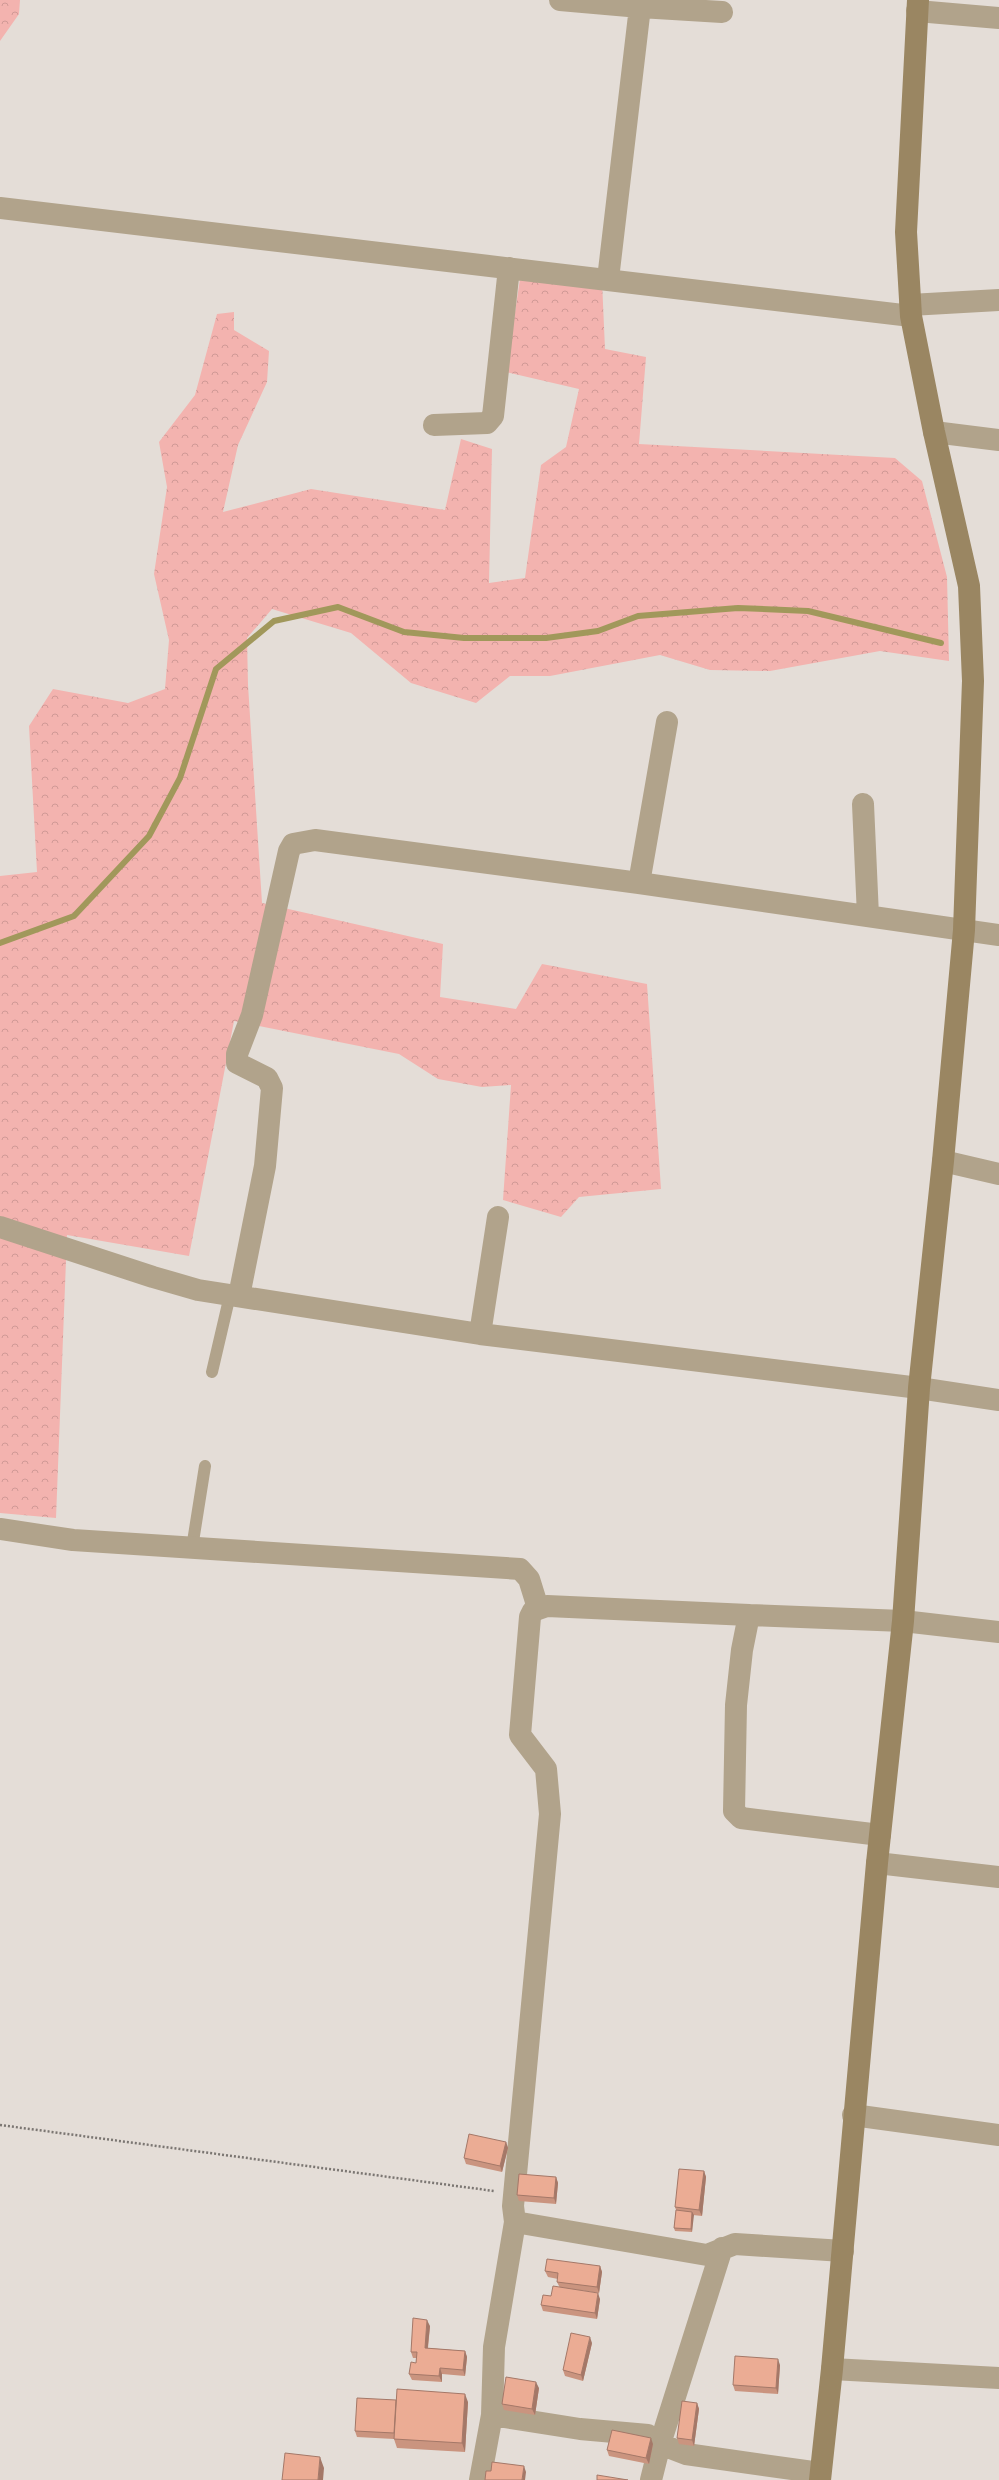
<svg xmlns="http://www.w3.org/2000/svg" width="999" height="2480" font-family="'Exo 2',sans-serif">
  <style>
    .forest { fill: url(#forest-crowns) }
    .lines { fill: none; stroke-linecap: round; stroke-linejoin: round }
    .stream { stroke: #a1985b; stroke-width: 6 }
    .path { stroke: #7b7672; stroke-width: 2.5; stroke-dasharray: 2 2; stroke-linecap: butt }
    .lane { stroke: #b1a38b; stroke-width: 12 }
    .street { stroke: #b1a38b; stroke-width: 22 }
    .secondary { stroke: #9a8662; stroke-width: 22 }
    .wall { fill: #ca947f }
    .shaded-wall { fill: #a47868 }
    .building { fill: #ebac94; stroke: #a47868 }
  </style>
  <defs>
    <pattern id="forest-crowns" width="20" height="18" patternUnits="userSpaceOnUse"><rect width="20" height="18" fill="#f3b3af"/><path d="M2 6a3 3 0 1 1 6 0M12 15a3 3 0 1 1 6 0" fill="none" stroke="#d09996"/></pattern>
  </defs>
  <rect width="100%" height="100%" fill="#e4ddd7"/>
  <path class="forest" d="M0,0H20L19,14L0,41Z
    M520,279L602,281L605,349L646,357L639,444L895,458L922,481L947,577L949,661L880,651L770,671L710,670L660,655L550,676H510L476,703L411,683L351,633L272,609L247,638L248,685L262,903L443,944L440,997L516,1009L542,964L647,984L661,1189L579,1197L561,1217L503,1200L511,1085L482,1087L438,1079L399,1054L234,1021L189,1256L67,1235L56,1518L0,1513V876L37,872L29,726L53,689L128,703L165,689L169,640L154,574L167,487L159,442L195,395L217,314L234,312V330L269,351L267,382L238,445L223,512L311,489L445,510L461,439L492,449L489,583L525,578L541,465L566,447L579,389L506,372Z"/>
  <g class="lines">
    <path class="stream" d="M0,943L74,916L149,836L180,778L216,669L274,621L338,607L404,632L464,638H546L598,631L638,616L738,608L808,611L941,643"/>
    <path class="path" d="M0,2125L494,2191"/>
    <path class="lane" d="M212,1372L230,1295
      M192,1548L205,1466"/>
    <path class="street" d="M560,0L640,7L608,279
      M640,7L722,12
      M917,11L999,18
      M0,208L911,316
      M910,305L999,300
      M434,425L487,423L493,416L509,268
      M934,432L999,440
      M863,804L868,916
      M639,883L667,722
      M943,1161L999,1174
      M0,1227L153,1277L198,1290L480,1334L919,1388L999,1400
      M239,1296L265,1166L272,1088L267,1078L237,1063V1054L252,1015L289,851L293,844L315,840L639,883L999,935
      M480,1334L498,1217
      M0,1529L73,1540L520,1569L529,1579L538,1608
      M880,1835L741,1818L734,1811L736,1705L742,1650L749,1615L903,1621L999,1632
      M877,1863L999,1877
      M853,2115L999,2135
      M515,2222L707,2255L735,2244L843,2251
      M832,2369L999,2378
      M492,2415L580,2429L648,2435L660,2444L686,2454L820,2473
      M480,2480L492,2415L494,2347L515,2222L513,2206L550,1814L546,1769L520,1735L530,1617L533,1611L547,1606L749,1615
      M651,2480L660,2444L722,2248"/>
    <path class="secondary" d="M820,2480L832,2369L877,1863L903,1621L919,1388L943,1161L964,930L973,681L969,586L934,432L911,316L906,232L918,0"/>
  </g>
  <path class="wall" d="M506,2142L508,2148L502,2172L466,2164L464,2158Z
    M704,2171L706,2177L702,2216L693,2215L692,2232L675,2231L674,2228L676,2210L675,2207Z
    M556,2177L558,2183L556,2204L519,2201L517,2195Z
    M600,2266L602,2272L599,2293L579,2290L600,2299L597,2319L543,2311L541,2305L560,2288L557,2282L558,2279L548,2277L545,2271Z
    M430,2326L428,2348L465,2351L467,2357L465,2376L442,2374V2382L412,2380L409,2374L416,2363L417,2358H413L411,2352Z
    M592,2343L583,2381L565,2376L563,2370Z
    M780,2365L778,2394L735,2391L733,2385Z
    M539,2388L535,2415L504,2410L502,2404Z
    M396,2400L468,2402L465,2452L397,2448L394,2439L357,2437L355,2431Z
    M697,2403L699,2409L694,2446L679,2444L677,2438Z
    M653,2444L649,2464L609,2456L607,2450Z"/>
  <path class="shaded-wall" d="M506,2142L508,2148L502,2172L500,2166Z
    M704,2171L706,2177L702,2216L699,2210Z
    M556,2177L558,2183L556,2204L554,2198Z
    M692,2212L694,2215L692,2232L691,2229Z
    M600,2266L602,2272L599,2293L597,2287Z
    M598,2293L600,2299L597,2319L595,2313Z
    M427,2320L430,2326L427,2354L425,2348Z
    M590,2337L592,2343L583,2381L581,2375Z
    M465,2351L467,2357L465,2376L463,2370Z
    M778,2359L780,2365L778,2394L776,2388Z
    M440,2368L442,2374V2382L439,2376Z
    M536,2382L539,2388L535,2415L532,2409Z
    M465,2394L468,2402L465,2452L462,2443Z
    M697,2403L699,2409L694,2446L692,2440Z
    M651,2438L653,2444L649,2464L646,2458Z
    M320,2457L324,2468L323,2480H318Z
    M524,2466L526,2472L525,2480H522Z"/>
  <path class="building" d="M469,2134L506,2142L500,2166L464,2158Z
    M679,2169L704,2171L699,2210L675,2207Z
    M519,2174L556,2177L554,2198L517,2195Z
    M676,2210L692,2212L691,2229L674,2228Z
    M547,2259L600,2266L597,2287L557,2282L558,2273L545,2271Z
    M553,2286L598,2293L595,2313L541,2305L543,2295L551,2296Z
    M413,2318L427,2320L425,2348L465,2351L463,2370L440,2368L439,2376L409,2374L411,2362L416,2363L417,2352H411Z
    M571,2333L590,2337L581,2375L563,2370Z
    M735,2356L778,2359L776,2388L733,2385Z
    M506,2377L536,2382L532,2409L502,2404Z
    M397,2389L465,2394L462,2443L394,2439Z
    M357,2398L396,2400L394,2433L355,2431Z
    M682,2401L697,2403L692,2440L677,2438Z
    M612,2430L651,2438L646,2458L607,2450Z
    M285,2453L320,2457L318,2480H282Z
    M492,2462L524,2466L522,2480H485L486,2471H491Z
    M597,2475L628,2480H597Z"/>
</svg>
